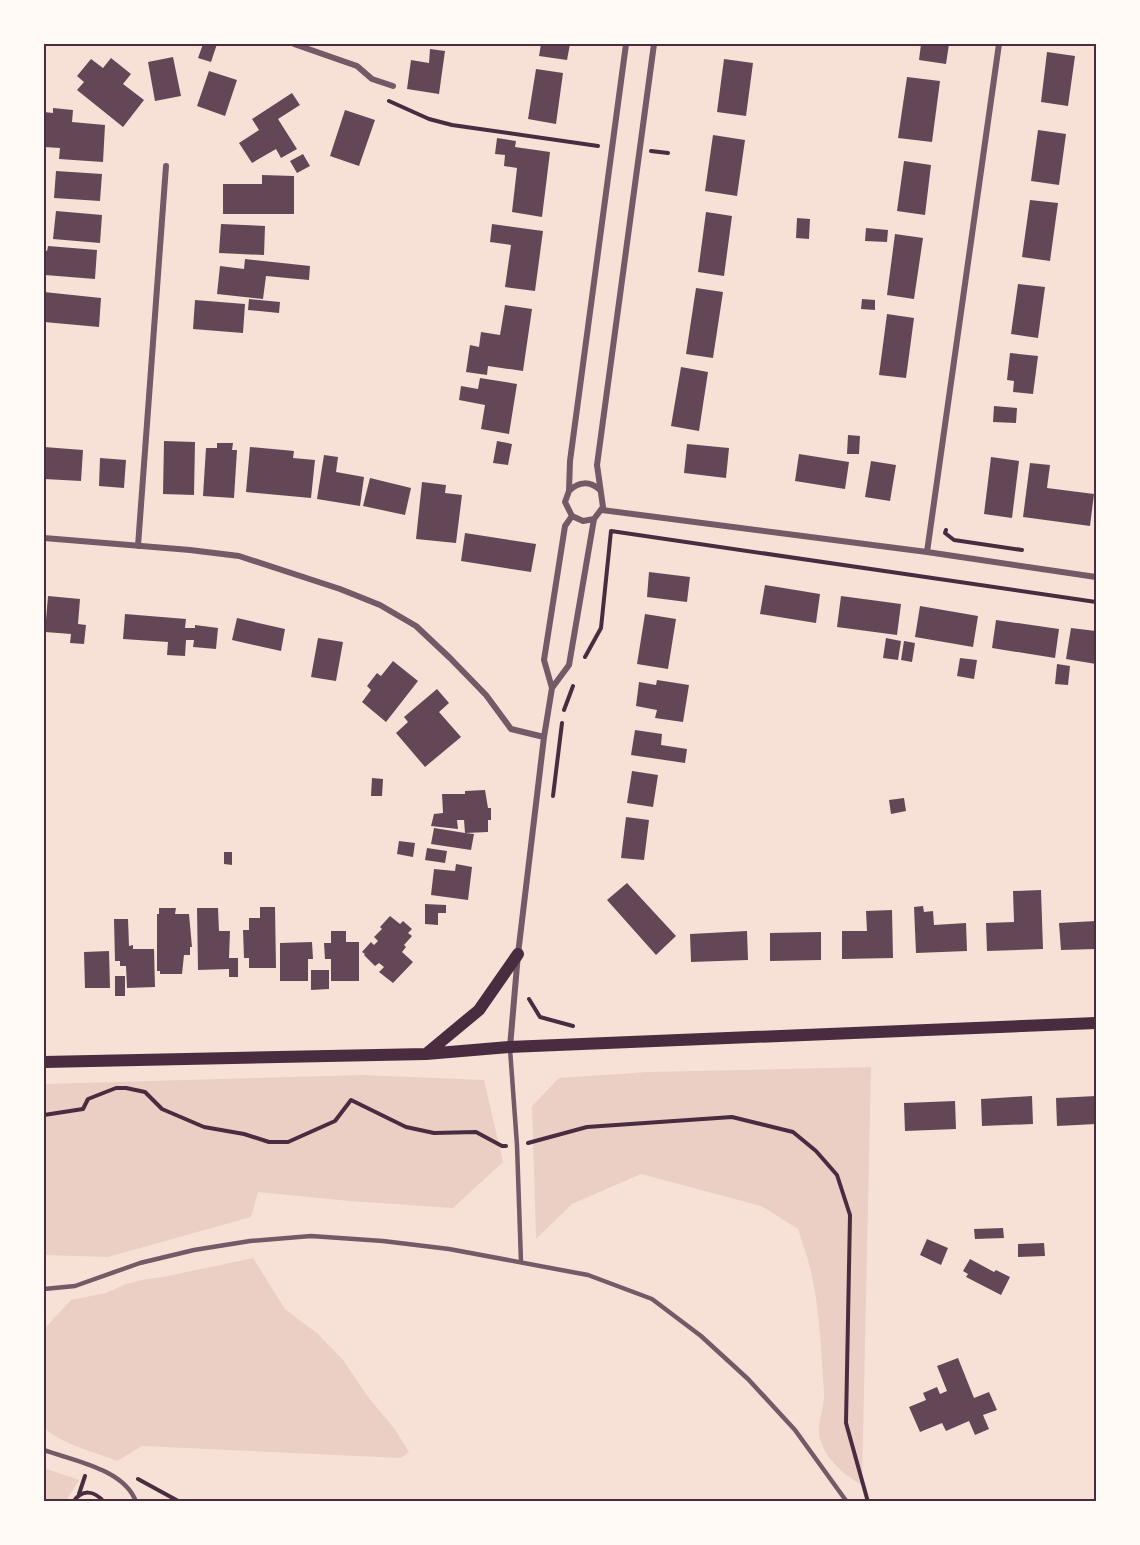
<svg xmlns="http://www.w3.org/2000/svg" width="1140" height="1545" font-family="Montserrat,sans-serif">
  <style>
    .green { fill: #ebcfc5 }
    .building { fill: #644757 }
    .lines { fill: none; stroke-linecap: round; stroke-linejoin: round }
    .path { stroke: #4a2c40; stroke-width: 4 }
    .service { stroke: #755966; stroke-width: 4.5 }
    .minor { stroke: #755966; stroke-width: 6 }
    .secondary { stroke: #4a2c40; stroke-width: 12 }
    .neatline { fill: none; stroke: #4a2c40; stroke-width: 2 }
  </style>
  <rect width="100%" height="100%" fill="#f7e1d7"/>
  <path class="green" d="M871,1067L862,1485C843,1475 821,1455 819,1433C818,1420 825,1406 824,1392C821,1352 820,1308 810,1268C807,1255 802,1242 798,1229L761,1206L641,1174L572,1204L536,1239L532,1106L559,1078L647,1072Z
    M362,1075L484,1080L503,1162L453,1208L349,1201L258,1192L251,1217L108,1257L44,1255V1084Z
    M253,1258L285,1309L318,1334L343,1360L369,1398L394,1428L409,1452L401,1458L142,1446L117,1461C98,1453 55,1442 44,1427V1329L71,1300L106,1293L126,1284L146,1279L163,1277Z
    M44,1468L79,1480L66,1501H44Z"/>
  <path class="building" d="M203,44H217L211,62L198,58Z
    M541,44H570L567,60L539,56Z
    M921,44H949L946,64L919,60Z
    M430,49L445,51L439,94L407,89L411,60L429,63Z
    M1047,52L1075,56L1068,106L1041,102Z
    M173,57L181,96L155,101L148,62Z
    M111,58L131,74L123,84L144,100L123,127L77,90L84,82L77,76L91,59L103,68Z
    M724,59L753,63L746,116L717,112Z
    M536,69L563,73L556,124L528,119Z
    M209,71L237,80L225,116L197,106Z
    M907,77L940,81L932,142L898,138Z
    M292,93L300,105L278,119L297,149L281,158L276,149L252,163L239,143L259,130L252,119Z
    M53,108L73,110L72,122L105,125L103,162L59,159L60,148L44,147V112L53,113Z
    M345,110L375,120L359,166L330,156Z
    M1038,130L1066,134L1059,185L1031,181Z
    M713,135L745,140L737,196L705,191Z
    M497,138L516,141L515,147L550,152L542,217L512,212L517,168L504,166L505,155L495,154Z
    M303,154L310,166L297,173L290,161Z
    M904,161L931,165L925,215L897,211Z
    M56,171L102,174L100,201L54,198Z
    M262,175L294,176V214H223V184H262Z
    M1030,200L1058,203L1050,261L1022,257Z
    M56,211L102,215L100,243L53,239Z
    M706,212L732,216L724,276L698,272Z
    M797,218L810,219L809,239L796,238Z
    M221,224L265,226L264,255L219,253Z
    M492,224L543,231L535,291L505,287L511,245L490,242Z
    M866,228L888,230L887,242L865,241Z
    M895,234L923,238L914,299L887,295Z
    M48,246L97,250L95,279L45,275L44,250L47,251Z
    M245,259L310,266L309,280L266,276L263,299L217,294L220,266L244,269Z
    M1018,284L1045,287L1038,338L1011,334Z
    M696,288L723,292L713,358L686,354Z
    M44,292L101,298L99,327L44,322Z
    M249,299L280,302L279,313L248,310Z
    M862,299L875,300V310L861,309Z
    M195,300L245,304L243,333L193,329Z
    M505,305L532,309L523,371L488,366L487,375L466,372L470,345L479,347L481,332L500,335Z
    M887,314L914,318L906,378L879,375Z
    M1010,353L1038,356L1033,394L1013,392L1014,381L1007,380Z
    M681,367L708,372L699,431L671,426Z
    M480,378L517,384L509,434L481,429L485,405L459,400L461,386L478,389Z
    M994,406L1017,408L1016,423L993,422Z
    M848,435L860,436L859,454H847Z
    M164,441L195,442L194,495L163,494Z
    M497,441L512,444L508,465L493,463Z
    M217,443H233L232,450H237L234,498L203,496L206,448H217Z
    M687,444L729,448L726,478L684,473Z
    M44,447L83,450L81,481L44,479Z
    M250,447L294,451L293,458L315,460L311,498L246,492Z
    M799,454L849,462L845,489L795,481Z
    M324,455L338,457L336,472L364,477L360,506L317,499Z
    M991,457L1019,461L1012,518L984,514Z
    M100,458L126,460L124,488L99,486Z
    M871,461L896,465L890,501L865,497Z
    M1030,463L1050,465L1047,488L1094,494L1090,526L1023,517Z
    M370,478L411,488L405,515L363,506Z
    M422,482L446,485L445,493L462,495L456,543L416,539Z
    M465,533L536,544L531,572L461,561Z
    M649,572L690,577L687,602L647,597Z
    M765,585L820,594L816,623L760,614Z
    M48,596L80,599L78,624L86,625L84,644L70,643L71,634L45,632Z
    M841,596L901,604L897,635L837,627Z
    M920,606L978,616L973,647L915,637Z
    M125,614L186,619L185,628H195V625L218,628L216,649L193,647L194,640H186L185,656L167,655L168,642L123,639Z
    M645,614L676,619L668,669L637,664Z
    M237,618L285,629L281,651L232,640Z
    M996,620L1059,629L1055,658L992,648Z
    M1071,628L1096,631V664L1066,659Z
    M318,638L343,642L336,681L311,677Z
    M886,638L901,641L898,660L883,658Z
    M904,641L915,643L912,662L901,660Z
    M960,658L977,660L974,679L957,676Z
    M393,661L418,681L386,722L362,702L371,690L367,686L377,673L381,676Z
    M1057,664L1070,666L1068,685L1055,684Z
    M657,680L689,685L683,722L655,718L657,710L636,706L639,682L656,685Z
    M437,689L449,703L439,712L461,737L425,767L396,733L408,722L404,717Z
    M635,730L662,734L661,745L687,749L685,763L631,755Z
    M632,771L658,775L653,807L627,803Z
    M372,778L383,779L382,796H371Z
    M485,790L488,808H491V820H488V832L465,833L474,834L471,850L431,844L434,828L465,833L464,820H457L458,829L431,826L434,814L443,813L442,794H465V791Z
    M904,798L906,811L891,814L889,800Z
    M626,817L649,820L644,860L621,858Z
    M399,841L415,843L413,857L397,854Z
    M427,848L447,851L445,863L425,860Z
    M224,852H232V865L224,864Z
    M456,864L472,867L468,900L431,895L434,869L455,871Z
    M627,883L676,936L656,955L607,900Z
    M1041,890L1043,949L987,951L986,923L1014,922L1013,891Z
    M425,904L446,905V913H438V925L425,924Z
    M923,906L924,912L933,911L934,925L966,923L967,951L916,953L914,907Z
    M260,907H275L276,968H249V958H244L243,930H249V918H260Z
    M159,908H176L175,914H189L192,947H190V955H184L182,974H160V971H157V914H159Z
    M197,908H218L219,931H230L229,958H238V977H229V969L198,970Z
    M892,910L893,958L842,959V931H867L866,911Z
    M390,916L400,924L403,921L412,929L408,933L412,936L404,945L406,947L402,952L413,962L393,983L379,972L384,967L379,963L375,966L364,955L365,954L362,952L371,942L374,945L378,941L374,937L382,929L380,927Z
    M114,919H128L129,946L133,945V949H154L155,987L127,988L126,966H120V961H115Z
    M1096,921V949L1061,950L1059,923Z
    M331,931H346V942H359V981H331V959H325L324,943H331Z
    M747,931L748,960L691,962L690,934Z
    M821,932V960L770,961V933Z
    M312,942L313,959H308V981H280V943Z
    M109,951L110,988H85L84,952Z
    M311,970H329V989L311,990Z
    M115,976H125V996H115Z
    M1032,1096L1033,1124L982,1126L981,1099Z
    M1096,1096V1124L1057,1126L1056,1098Z
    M955,1101L956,1129L905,1131L904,1103Z
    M1003,1228L1004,1238L975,1239L974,1229Z
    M927,1239L948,1248L941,1265L920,1255Z
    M1044,1243L1045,1256L1018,1257V1244Z
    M970,1259L994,1272L996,1270L1010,1277L1001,1295L966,1277L968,1274L963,1271Z
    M958,1358L974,1398L989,1392L997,1410L983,1415L989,1429L975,1435L969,1421L946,1431L942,1423L920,1432L909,1407L926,1400L923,1393L937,1387L940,1394L947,1391L937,1366Z"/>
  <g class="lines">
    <path class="path" d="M389,101L429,119L452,125L598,146
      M651,151L668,153
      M946,530L945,533L954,540L1022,550
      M585,657L601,628L611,531L1096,602
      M564,710L573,686
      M553,796L562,723
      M529,999L540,1017L573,1026
      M44,1115L83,1109L88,1099L116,1088H126L145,1092L162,1109L204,1127L244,1134L269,1142H288L335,1121L351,1100L406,1127L434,1133L476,1132L502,1146H506
      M528,1143L587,1127L732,1117L793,1132L816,1151L837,1175L850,1215L846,1423L868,1502
      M138,1479L180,1502
      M79,1494L85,1476
      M73,1502C82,1489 94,1490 104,1502"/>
    <path class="service" d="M510,1049L517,1145L521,1262
      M44,1289L75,1286L140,1263L194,1250L250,1241L311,1236L383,1241L449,1249L588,1275L652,1299L701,1336L748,1379L795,1430L847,1502
      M44,1450C71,1460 125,1469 136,1502"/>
    <path class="minor" d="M294,44L357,66L372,79L393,86
      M626,44L570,461L569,491L565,502L572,516L583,521L594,519L603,507L597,465L654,44
      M569,491C579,481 590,481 600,490
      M602,510L927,552L1096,577
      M44,538L190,550L239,556L340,589L380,605L416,626L450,658L486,695L511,729L544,737
      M138,546L166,166
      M927,552L999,44
      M552,688L569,665L594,519
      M510,1047L518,954L544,737L552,688L544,660L565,526L572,516"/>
    <path class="secondary" d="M426,1054L479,1010L518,954
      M44,1062L426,1054L509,1047L1096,1023"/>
  </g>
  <rect width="1140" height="1545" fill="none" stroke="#fffaf5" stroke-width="90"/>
  <rect x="45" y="45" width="1050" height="1455" class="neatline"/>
</svg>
